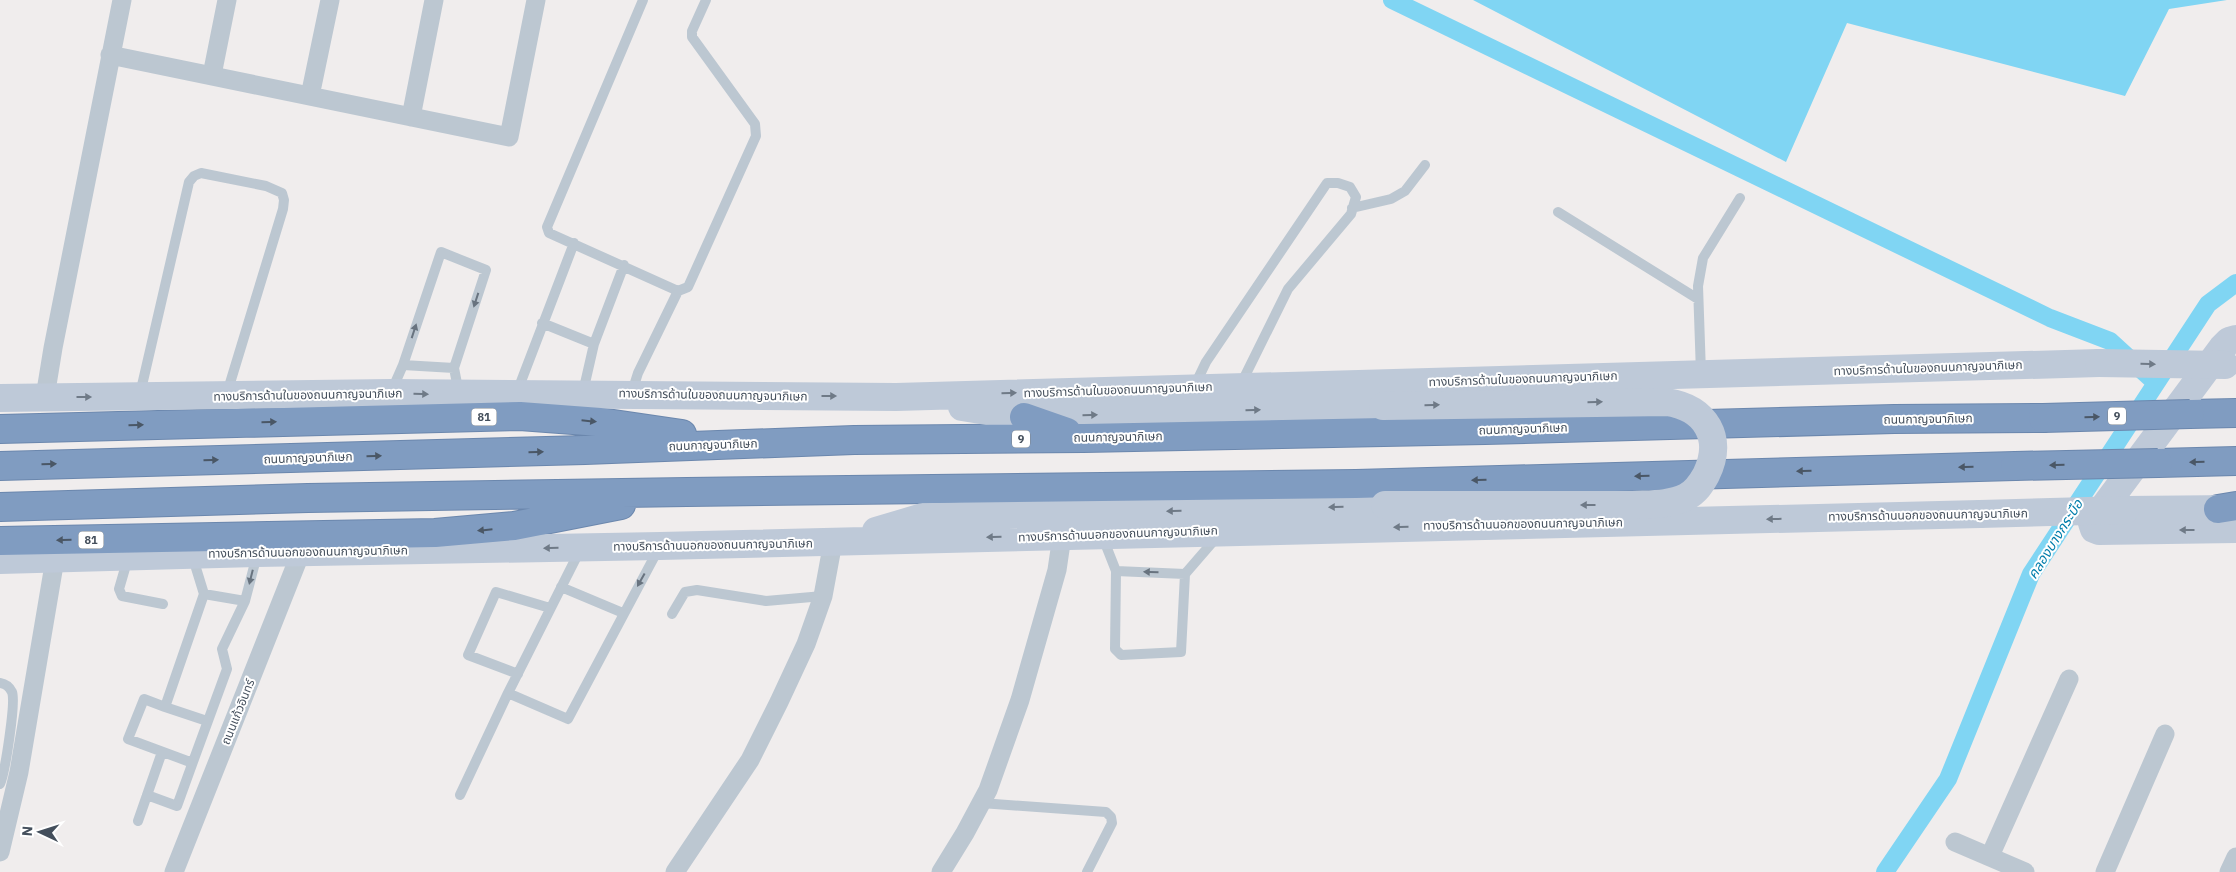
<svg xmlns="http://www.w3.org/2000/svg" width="2236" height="872" font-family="'IBM Plex Sans','Noto Sans Thai',sans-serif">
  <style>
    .water { fill: #80d5f3 }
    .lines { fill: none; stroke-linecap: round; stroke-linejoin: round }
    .canal { stroke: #80d5f3; stroke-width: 18 }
    .highway-casing { stroke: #6b87ad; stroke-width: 30 }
    .lane { stroke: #bcc7d1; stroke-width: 10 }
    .street { stroke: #bcc7d1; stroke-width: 19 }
    .secondary { stroke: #bec9d8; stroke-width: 28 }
    .highway { stroke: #809cc1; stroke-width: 28 }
    .highway-bridge-casing { stroke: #6b87ad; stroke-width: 30; stroke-linecap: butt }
    .secondary-bridge { stroke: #bec9d8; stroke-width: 28 }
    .highway-bridge { stroke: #809cc1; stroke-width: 28 }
    .oneway { fill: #68737f }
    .oneway2 { fill: #6f7a87 }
    .oneway3 { fill: #4a5766 }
    .labels { text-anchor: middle; stroke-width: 4; stroke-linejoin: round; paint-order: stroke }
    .shield { fill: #fff; stroke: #7c848d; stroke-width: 1 }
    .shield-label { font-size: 11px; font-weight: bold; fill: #444f5c }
    .street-label { font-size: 12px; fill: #444f5c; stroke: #fff }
    .water-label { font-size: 14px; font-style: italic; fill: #017dab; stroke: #fff }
  </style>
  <rect width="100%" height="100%" fill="#f0eded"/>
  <path class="water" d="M1473,0H2227L2169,9L2125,96L1847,23L1786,162Z"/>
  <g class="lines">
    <path class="canal" d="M1392,0L2050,318L2110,341L2156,383
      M1885,872L1948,779L2031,574L2208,304L2236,283"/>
    <g class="highway-casing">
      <path id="highway" d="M2190,414L2236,413
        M1024,417L1067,432
        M0,429L520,416L600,422L682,434
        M2158,463L2236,461
        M0,466L585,450L854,440L1084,438L1485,430L1894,419L2043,418
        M0,507L308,498L687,492L1356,484L2015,466
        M2218,509L2236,506
        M0,541L435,533L514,526L621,505"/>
    </g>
    <path class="lane" d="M643,0L547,227L549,233L678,291L688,287L756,136L755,124L692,37V31L706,0
      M1352,208L1391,199L1405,191L1425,165
      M1558,212L1698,299
      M542,323L594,344L624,265
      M403,365L454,368
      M1701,373L1698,286L1703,258L1740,198
      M1195,385L1206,362L1327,183H1338L1350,187L1356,197L1351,214L1288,289L1240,386
      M392,390L403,365L441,252L486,270L454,368L459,394
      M517,392L574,243
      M583,392L594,344
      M632,392L638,373L678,291
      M140,394L189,182L194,176L201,173L266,186L282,193L284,200L283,209L227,393
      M1103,538L1116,571L1115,649L1121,655L1181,652L1185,574L1217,537
      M580,550L508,693L568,719L659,548
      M192,555L204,594L165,707L144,699L128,739L190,762L194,759L227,669L222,649L245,601L257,555
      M128,558L119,589L122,596L163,604
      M1116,571L1185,574
      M561,587L623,613
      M204,594L245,601
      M672,614L685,592L697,590L766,601L823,596
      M518,674L468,655L496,592L550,608
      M0,683C6,684 9,686 12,692C16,702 5,773 0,784
      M165,707L207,721
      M147,795L177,806L194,759
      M460,795L508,693
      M981,803L1106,812L1111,817L1112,823L1087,872
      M138,821L162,752"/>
    <path class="street" d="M110,55L509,137L536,0
      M212,75L227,0
      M310,96L330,0
      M411,117L434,0
      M45,397L53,348L122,0
      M1955,842L2025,872
      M0,852L19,772L55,559
      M1990,856L2069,679
      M174,872L301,552
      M675,872L750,760L779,702L806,644L823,596L833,542
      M941,872L965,833L988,790L1020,700L1057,570L1062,536
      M2105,872L2165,734
      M2229,872L2236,857"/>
    <path class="secondary" d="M2236,339L2229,341L2222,348L2092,523L2094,529L2099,531L2236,529
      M0,398L391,393L896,397L2099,363
      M962,407L1024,417L1383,406
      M2125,510L2236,509
      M876,531L923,517L1385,505
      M0,560L257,553L660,546L1980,514"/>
    <use href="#highway" class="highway"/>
    <g class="highway-bridge-casing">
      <path id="highway-bridge" d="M2043,418L2190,414
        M2015,466L2158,463"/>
    </g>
    <path class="secondary-bridge" d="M2099,363L2225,365
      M1383,406L1667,402C1706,408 1724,438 1706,475C1701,484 1696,492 1686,497C1670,505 1650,504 1633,505H1385
      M1980,514L2125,510"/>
    <use href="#highway-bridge" class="highway-bridge"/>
  </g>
  <defs><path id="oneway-solid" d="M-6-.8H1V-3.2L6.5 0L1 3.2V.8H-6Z" transform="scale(1.25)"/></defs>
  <g class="oneway">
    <use href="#oneway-solid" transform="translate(476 300) rotate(108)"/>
    <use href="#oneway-solid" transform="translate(414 331) rotate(-72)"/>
    <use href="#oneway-solid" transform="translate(1151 572) rotate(-178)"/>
    <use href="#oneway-solid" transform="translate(251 577) rotate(104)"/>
    <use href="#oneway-solid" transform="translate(641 580) rotate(119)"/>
  </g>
  <g class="oneway2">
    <use href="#oneway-solid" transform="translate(2148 364) rotate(1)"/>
    <use href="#oneway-solid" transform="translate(1009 393) rotate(-2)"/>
    <use href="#oneway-solid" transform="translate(421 394) rotate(1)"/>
    <use href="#oneway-solid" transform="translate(829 396)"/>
    <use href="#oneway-solid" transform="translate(84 397)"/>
    <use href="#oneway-solid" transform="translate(1595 402) rotate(-1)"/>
    <use href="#oneway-solid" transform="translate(1432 405) rotate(-1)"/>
    <use href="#oneway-solid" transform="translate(1253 410) rotate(-2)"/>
    <use href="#oneway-solid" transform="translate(1090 415) rotate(-2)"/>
    <use href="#oneway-solid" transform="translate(1588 505) rotate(180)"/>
    <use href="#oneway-solid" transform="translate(1336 507) rotate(179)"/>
    <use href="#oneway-solid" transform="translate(1174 511) rotate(179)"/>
    <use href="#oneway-solid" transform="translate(1774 519) rotate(179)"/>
    <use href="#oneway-solid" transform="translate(1401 527) rotate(179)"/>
    <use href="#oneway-solid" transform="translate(2187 530) rotate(180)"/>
    <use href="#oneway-solid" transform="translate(994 537) rotate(178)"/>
    <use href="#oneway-solid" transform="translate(551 548) rotate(179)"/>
  </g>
  <g class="oneway3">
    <use href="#oneway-solid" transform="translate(2092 417) rotate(-1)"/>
    <use href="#oneway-solid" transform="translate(589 421) rotate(6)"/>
    <use href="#oneway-solid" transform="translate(269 422) rotate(-1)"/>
    <use href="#oneway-solid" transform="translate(136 425) rotate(-2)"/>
    <use href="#oneway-solid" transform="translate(536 452) rotate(-2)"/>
    <use href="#oneway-solid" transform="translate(374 456) rotate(-2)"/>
    <use href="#oneway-solid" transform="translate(211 460) rotate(-2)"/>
    <use href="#oneway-solid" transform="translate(2197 462) rotate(179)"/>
    <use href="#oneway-solid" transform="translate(49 464) rotate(-2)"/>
    <use href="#oneway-solid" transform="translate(2057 465) rotate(179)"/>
    <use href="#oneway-solid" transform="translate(1966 467) rotate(179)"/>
    <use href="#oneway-solid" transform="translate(1804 471) rotate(178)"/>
    <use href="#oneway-solid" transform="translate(1642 476) rotate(178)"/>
    <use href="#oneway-solid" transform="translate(1479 480) rotate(178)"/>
    <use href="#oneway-solid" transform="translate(485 530) rotate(174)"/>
    <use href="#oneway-solid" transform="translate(64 540) rotate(179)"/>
  </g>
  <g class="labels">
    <g class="shield">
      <rect x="2108" y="407.5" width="18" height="17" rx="4"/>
      <rect x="471.5" y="408.5" width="25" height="17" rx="4"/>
      <rect x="1012" y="430.5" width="18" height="17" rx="4"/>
      <rect x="78.5" y="531.5" width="25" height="17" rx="4"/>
    </g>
    <g class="shield-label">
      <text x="2117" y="420">9</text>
      <text x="484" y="421">81</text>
      <text x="1021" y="443">9</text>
      <text x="91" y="544">81</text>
    </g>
    <g class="street-label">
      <text transform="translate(1928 368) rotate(-2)" y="4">ทางบริการด้านในของถนนกาญจนาภิเษก</text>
      <text transform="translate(1523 379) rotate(-2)" y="4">ทางบริการด้านในของถนนกาญจนาภิเษก</text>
      <text transform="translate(1118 390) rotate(-2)" y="4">ทางบริการด้านในของถนนกาญจนาภิเษก</text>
      <text transform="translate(308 395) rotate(-1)" y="4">ทางบริการด้านในของถนนกาญจนาภิเษก</text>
      <text transform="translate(713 395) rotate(1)" y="4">ทางบริการด้านในของถนนกาญจนาภิเษก</text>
      <text transform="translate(1928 419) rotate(-1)" y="4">ถนนกาญจนาภิเษก</text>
      <text transform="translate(1523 429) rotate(-2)" y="4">ถนนกาญจนาภิเษก</text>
      <text transform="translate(1118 437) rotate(-1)" y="4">ถนนกาญจนาภิเษก</text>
      <text transform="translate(713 445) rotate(-2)" y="4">ถนนกาญจนาภิเษก</text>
      <text transform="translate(308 458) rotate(-2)" y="4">ถนนกาญจนาภิเษก</text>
      <text transform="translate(1928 515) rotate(-1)" y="4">ทางบริการด้านนอกของถนนกาญจนาภิเษก</text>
      <text transform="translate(1523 524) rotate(-1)" y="4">ทางบริการด้านนอกของถนนกาญจนาภิเษก</text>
      <text transform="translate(1118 534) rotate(-2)" y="4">ทางบริการด้านนอกของถนนกาญจนาภิเษก</text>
      <text transform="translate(713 545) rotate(-1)" y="4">ทางบริการด้านนอกของถนนกาญจนาภิเษก</text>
      <text transform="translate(308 552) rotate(-1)" y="4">ทางบริการด้านนอกของถนนกาญจนาภิเษก</text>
      <text transform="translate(238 712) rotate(-68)" y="4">ถนนแก้วอินทร์</text>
    </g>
    <g class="water-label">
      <text transform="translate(2055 539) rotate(-58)" y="5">คลองบางกระบือ</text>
    </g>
  </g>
  <g transform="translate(40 832) rotate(274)" stroke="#ffffff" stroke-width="4" paint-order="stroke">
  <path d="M0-4L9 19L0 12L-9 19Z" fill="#444f5c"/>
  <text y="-8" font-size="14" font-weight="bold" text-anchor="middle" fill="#444f5c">N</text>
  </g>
</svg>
